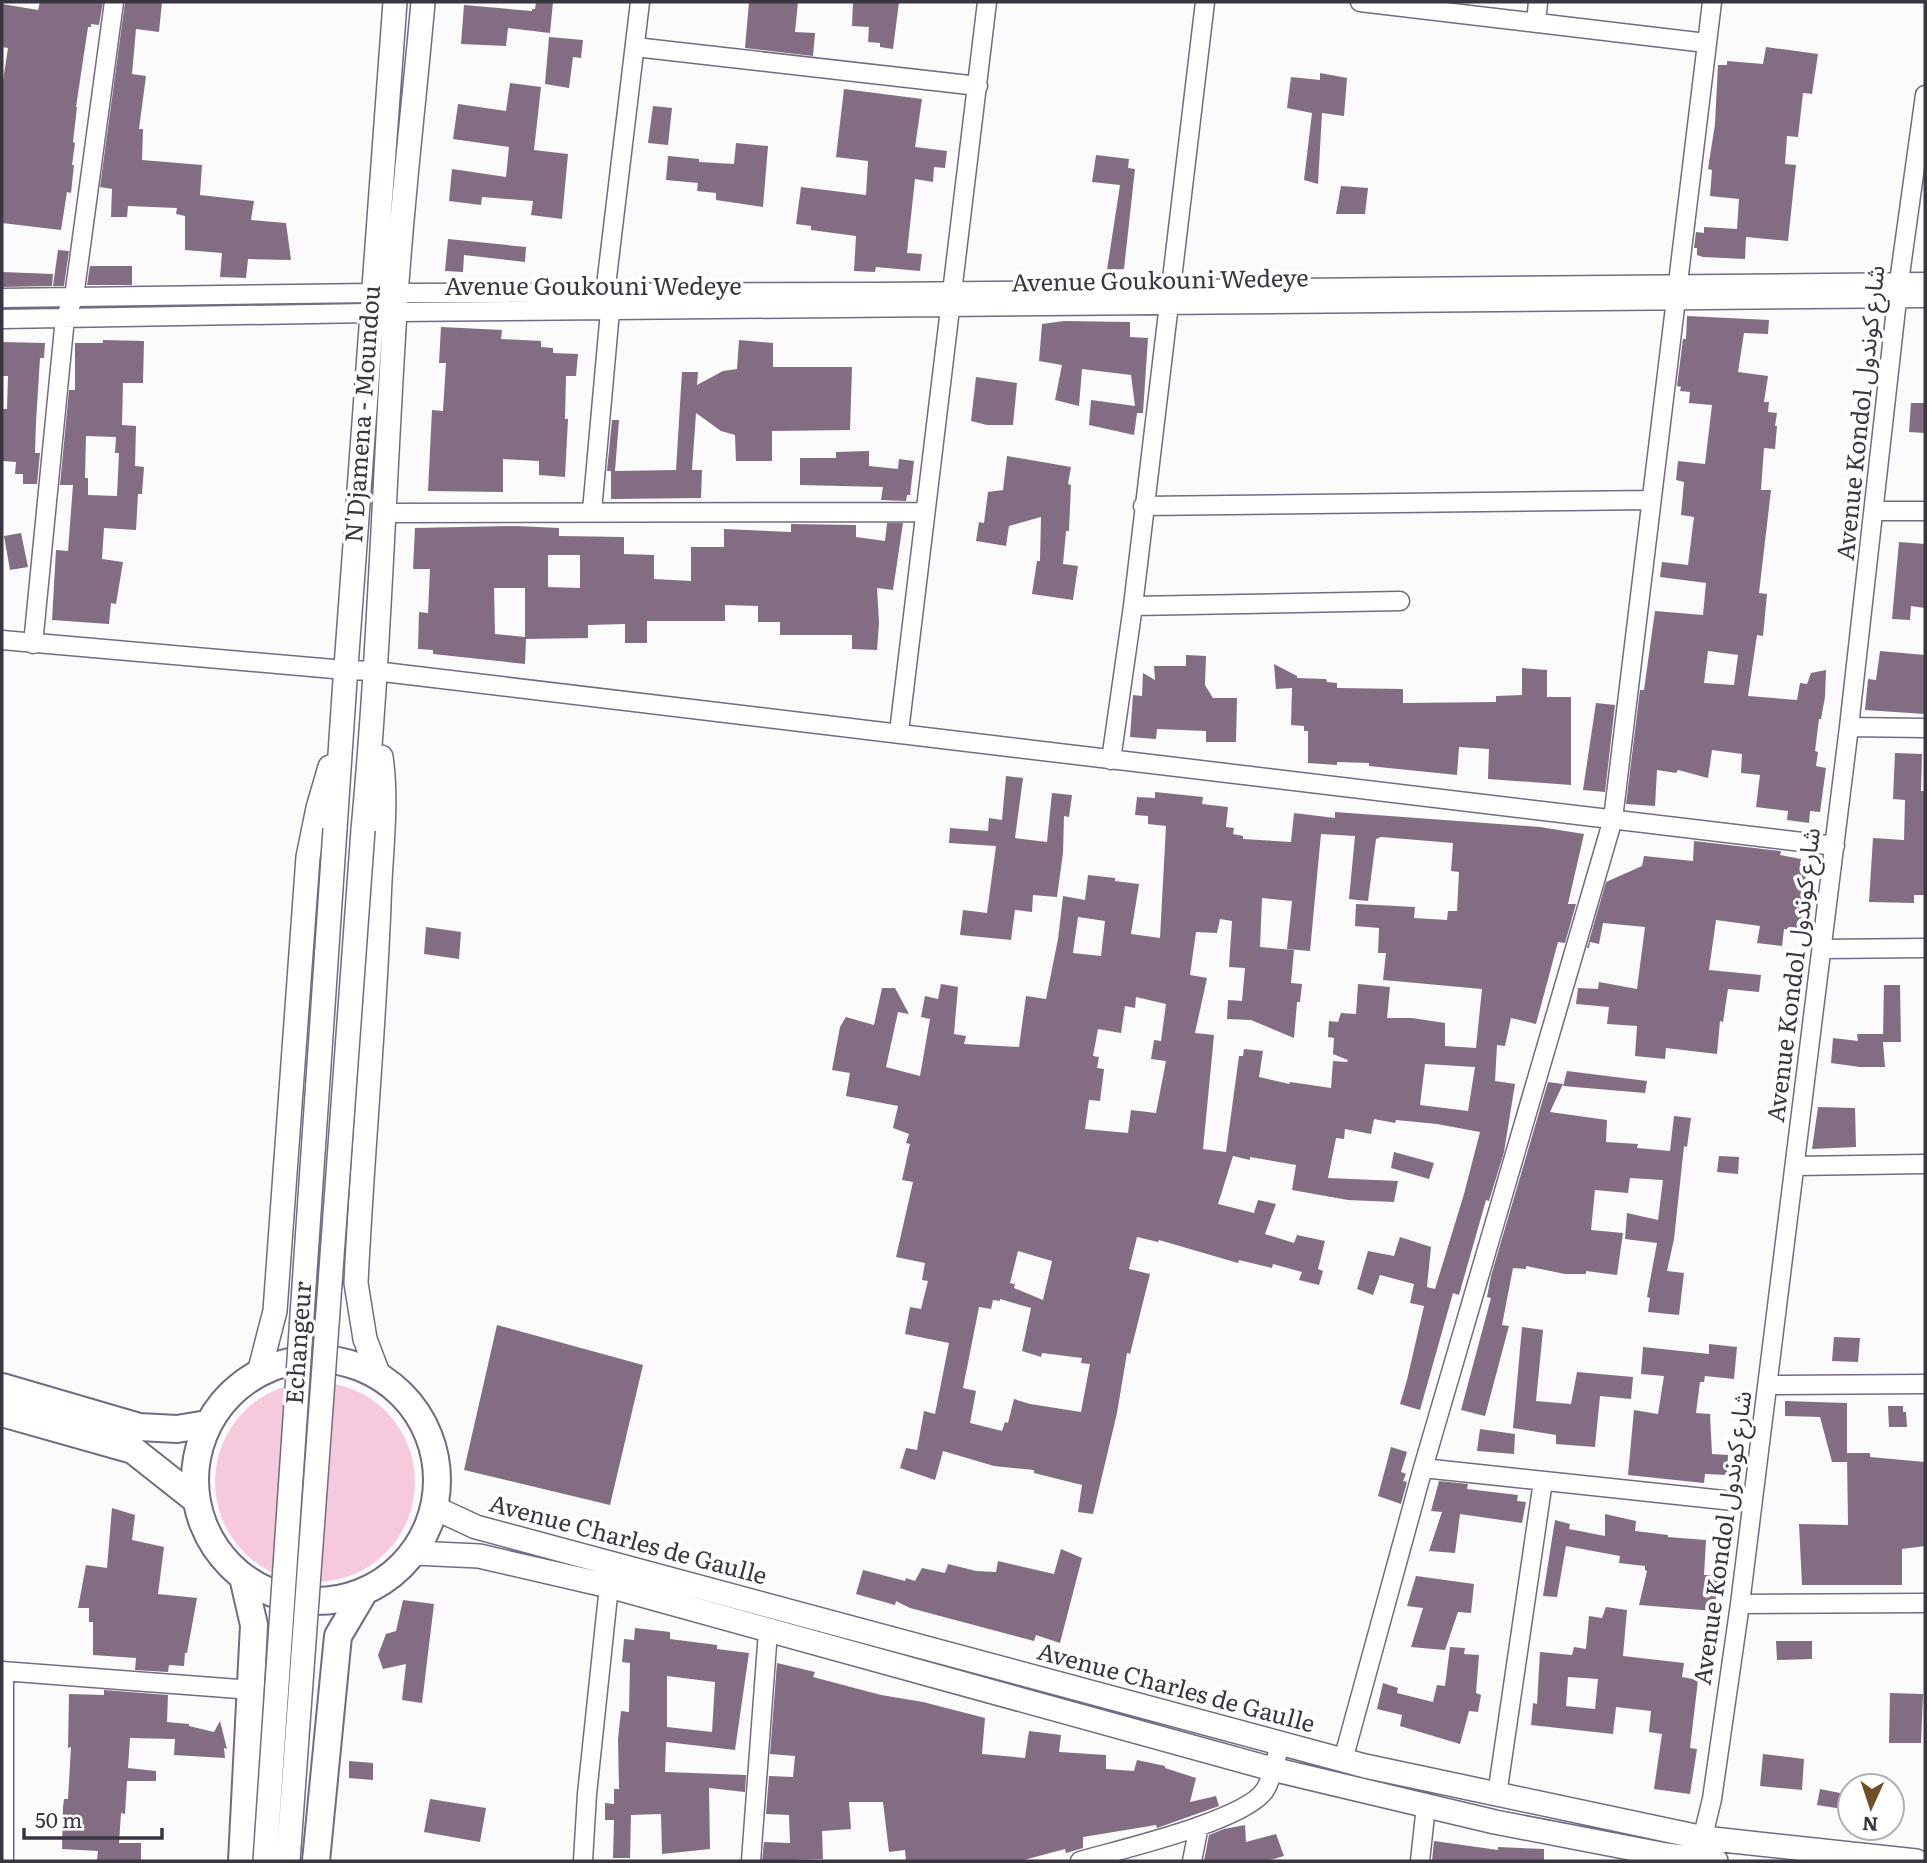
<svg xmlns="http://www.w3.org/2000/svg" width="1927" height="1863" font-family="Literata,'Noto Sans Arabic',serif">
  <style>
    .green { fill: #f7c9dc }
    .building { fill: #826d82; fill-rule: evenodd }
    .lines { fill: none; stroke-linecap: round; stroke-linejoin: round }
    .minor-casing { stroke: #736a85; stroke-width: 21 }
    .major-casing { stroke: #736a85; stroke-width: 26 }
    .highway-casing { stroke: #736a85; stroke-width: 30 }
    .minor { stroke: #fff; stroke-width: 18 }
    .major { stroke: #fff; stroke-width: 23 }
    .highway { stroke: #fff; stroke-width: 26 }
    .major-bridge-casing { stroke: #736a85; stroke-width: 26; stroke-linecap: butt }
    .major-bridge { stroke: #fff; stroke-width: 23 }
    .labels { text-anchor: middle; stroke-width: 7; stroke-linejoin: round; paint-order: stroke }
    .street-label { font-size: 24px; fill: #3a3641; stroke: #fff }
  </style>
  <rect width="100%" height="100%" fill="#fbfbfb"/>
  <path class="green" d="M215 1482a100 100 0 1 1 200 0a100 100 0 1 1-200 0Z"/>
  <path class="building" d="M40,2H103L99,25L91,24V27H88L76,107H77L73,142L75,143L72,165H74L71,193L67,192L61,230L2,223V87L8,48L2,47V4L38,10Z
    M125,2H162L159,32L136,29L132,74L146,76L139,129H143L142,160L202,165L200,195L254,201L251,220L286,223L291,260L248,259L246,278L220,277L222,253L185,250V216L176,214L177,208L128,206L127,217H111L112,189L100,187Z
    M536,2H553L550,33L508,28L506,46L461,44L464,5L532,11V9H535Z
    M749,2H798L795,32L815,33L813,56L745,48Z
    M853,2H899L893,49L880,47V43L868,42L869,27L852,26Z
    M549,37L583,40L581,58L573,57L569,88L545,84Z
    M1766,47L1818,54L1812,94L1803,93L1798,137L1787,136L1785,164L1796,165L1788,241L1746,237L1745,259L1703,257L1697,255V248H1694L1696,232L1704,233V227L1737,229L1739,199L1710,196L1712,170L1708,169L1715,124L1718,65H1727V61L1763,64Z
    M1320,73L1347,78L1344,116L1322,113L1318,184L1304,180L1312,113L1287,108L1291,77L1320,80Z
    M510,83L541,87L534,150L568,154L562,219L531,215L533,201L482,197L481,205L449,201L452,169L506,177L509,147L453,139L458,104L506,111Z
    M844,89L922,99L915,147L947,151L945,168L934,167L933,182L915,179L907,253L922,254L920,271L876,267L875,272L854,271L856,236L811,230V226L796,224L801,187L866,195L868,161L836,157Z
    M653,106L672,108L668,145L648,143Z
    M736,143L768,146L763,207L716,200V193L697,191L698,183L666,180L668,156L699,159V162L734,164Z
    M1096,155L1129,159L1128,168L1135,169L1124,269L1107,270L1120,185L1092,182Z
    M1341,186L1368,188L1365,214H1336Z
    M448,239L526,247L525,262L464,255L463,272L445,271Z
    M58,250L69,251L64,286H53Z
    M90,266H132V285H87Z
    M2,272L53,274L52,286L2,287Z
    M1687,316L1769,320L1768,334L1744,333L1738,372L1768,376L1764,402H1769L1768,412L1777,413L1775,426H1777L1775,449L1764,448L1761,490H1771L1759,593L1767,594L1763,636L1757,635L1748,696L1797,700L1800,683L1807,684L1811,673L1826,670L1825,697L1821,719H1819L1815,751L1818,752L1816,766L1826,768L1820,812L1810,811L1809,823L1787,820L1788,811L1756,807L1760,775L1741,773L1742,754L1712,750L1708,778L1678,770L1676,773L1657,770L1655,806L1626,804L1640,690H1644L1655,611L1703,615L1706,583L1660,577L1662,562L1688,565L1694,517L1681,515L1684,482L1676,480L1678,461L1705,464L1712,405L1689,403L1690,392L1680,391L1681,387L1677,386L1683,339H1686ZM1708,651L1738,655L1734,685L1704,683Z
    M1064,321L1130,322V337L1148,338L1143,413H1137L1134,435L1089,425L1091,400L1135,406L1131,375L1082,369L1079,406L1055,400L1062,365L1039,361L1042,324Z
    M441,327L502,330L501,339L541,341V347L553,348V353L578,354L576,376H566L565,419H568L565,477L539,475V461L503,459V492L428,491L432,410L443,411L446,363H439Z
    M103,340L144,341L143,383H123L122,425L136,426L135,466L144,467L142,494H138L136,530L104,528L102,559L123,562L116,604L111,603L109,624L52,620L56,550L68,551L73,485H60L69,390H75V343H103ZM86,436L116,437L115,453H119L117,496L88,495V478H85Z
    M739,340L773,343V367H852L850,430L772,431V461H736L735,435L721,431L696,413L692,470H702L701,498L611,499V471H607L612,420H619L615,471L676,470L682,372H698L697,385L723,371L737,369Z
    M2,342L45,343L44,358H40L36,422L35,453H40L37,484H23V474H15L16,462L2,461V409H7L8,376H2Z
    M976,377L1017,383L1013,425H987L971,421Z
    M1911,403H1925V433L1909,432Z
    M869,451V466L898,469L899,459L914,461L910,495H907L906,501L881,500L883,487L800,485V458H836V452Z
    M1007,456L1071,467L1068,484L1071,485L1069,531H1066L1063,564L1078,566L1073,600L1032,594L1037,561H1040L1041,517L1009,526L1006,546L976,541L979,522L984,523L988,492L1003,490Z
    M887,523H903L893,590L877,588L879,623L877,650L852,649V635H780V622H758V606L725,605V621H647V643H625V624L588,625V638L526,639L525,664L433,654V650L418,649L419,612L428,613L430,569H413L415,528L516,526L559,528V536L624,537V554L654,555V579L691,581V547H724V529L791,532V524L856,525V537L885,541ZM548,555H580V588L548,587ZM494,588H525V637L495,634Z
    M21,533L28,567L10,570L4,536Z
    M1899,542L1925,544V608L1911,606L1910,620L1892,619Z
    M1880,651L1925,655V714L1865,710L1868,679L1876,680Z
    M1186,655L1206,656L1205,685L1213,698H1237L1236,742H1206V731L1157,729L1156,739L1130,737L1133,695L1142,696L1143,673L1155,680L1154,666H1186Z
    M1274,664L1297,676V678L1326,679L1327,682L1337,683V688L1403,689V703L1496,702V696L1522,695V668L1547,670V697H1571V785L1488,779L1489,749L1459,747L1457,775L1369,766V763L1337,762V765L1308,763V731H1304V726L1291,725L1292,688L1276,689Z
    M1596,703L1615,705L1605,792L1583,790Z
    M1895,753L1922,754L1921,791H1925V895H1914V903L1869,902L1873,838L1904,840L1905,800L1893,799Z
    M1006,776L1023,778L1015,838L1047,842L1052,793L1072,795L1069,817L1064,816L1063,853L1057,897L1033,895L1032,912L1015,910L1011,940L960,935L963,910L987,913L996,846L949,843L950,828L988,831L989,818L1002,820Z
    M1155,792L1203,797L1202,804L1228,807L1226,827L1234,828L1233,834L1243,836V839L1291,842L1294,813L1335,818V812L1540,827L1584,834L1568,904H1576L1565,943L1558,942L1536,1024L1511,1018L1505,1046L1497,1045L1495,1081L1515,1084L1504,1152L1489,1201L1486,1200L1459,1295L1453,1293L1420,1410L1400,1404L1407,1380L1424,1306L1410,1303L1414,1284L1380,1275L1373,1295L1357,1289L1368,1251L1394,1256L1400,1237L1431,1247L1427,1287L1435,1289L1464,1194L1480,1132L1437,1124L1396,1120L1395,1123L1374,1119L1371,1134L1345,1129L1344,1139L1336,1138L1328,1178L1398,1181L1394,1202L1348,1200L1292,1190L1296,1165L1250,1157V1160L1233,1156L1218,1204L1254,1213L1258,1200L1276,1204L1265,1234L1294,1243L1297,1235L1325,1241L1318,1269L1323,1271L1319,1285L1299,1280L1302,1272L1273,1264L1272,1268L1239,1260L1238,1263L1159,1240L1158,1242L1137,1237L1129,1269L1150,1274L1130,1354L1127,1353L1117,1413L1093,1514L1078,1512L1082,1485L1034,1473V1470L994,1466L943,1451L935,1480L900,1468L906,1448L917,1450L924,1411L935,1414L949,1343L905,1334L910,1307L921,1309L928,1281L922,1280L925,1263L896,1257L913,1182L902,1180L910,1144L906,1143L909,1134L893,1128L898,1106L846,1096L850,1073L832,1070L840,1027L846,1017L874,1025L882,988H895L909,1014L898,1012L886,1067L920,1076L930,1019L921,1017L925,996L938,999L941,984L958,987L954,1034L966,1036L964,1044L1019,1047L1026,996L1046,999L1058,939L1063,896L1085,900L1088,875L1115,878V881L1139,884L1131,934L1160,938L1166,826L1148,824V816L1135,815L1137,797L1155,798ZM1321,834L1355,836L1349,899L1368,901L1376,839L1381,837L1453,843L1451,871L1459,872L1457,911H1448L1447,920L1414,918L1415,907L1356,904L1355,926L1379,928L1378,953H1386L1383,980L1482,989L1476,1048L1445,1046V1023L1412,1018H1387L1390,987L1358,984L1356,1014L1341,1013L1338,1022L1329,1021L1328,1037L1334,1038L1333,1054L1348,1060L1347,1062L1333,1061L1331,1088L1290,1082L1289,1084L1259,1077L1263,1051L1244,1049L1243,1056H1239L1226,1152L1203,1149L1214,1035L1195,1033L1207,978L1190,975L1196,932L1217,933L1220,919L1232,921L1229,967L1245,968L1242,1001L1228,1000L1227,1019L1251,1020L1294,1038L1297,1002H1300L1302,984L1291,983L1294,950L1260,947L1262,898L1292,901L1287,949L1310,951ZM1078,917L1105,921L1101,956L1073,953ZM1136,997L1166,1004L1161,1041L1154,1040L1151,1059L1166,1061L1156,1113L1131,1110L1128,1133L1085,1129L1089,1100L1100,1101L1104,1069L1097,1068L1099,1057L1093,1056L1098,1029L1121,1033L1125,1006L1135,1008ZM1425,1064L1475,1067L1468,1111L1420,1105ZM1018,1251L1052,1261L1043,1300L1014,1288L1015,1284L1010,1283ZM1000,1299L1031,1308L1022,1351L1041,1357L1042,1353L1082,1358L1081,1363L1090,1364L1081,1412L1030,1404L1014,1399L1008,1423L1005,1422L1002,1431L970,1423L976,1391L963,1388L979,1307L991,1309L993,1300L1000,1301Z
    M1694,841L1781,851L1780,855L1801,859L1800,864L1807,865L1800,931L1784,929L1782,946L1757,943L1760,926L1716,920L1709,970L1761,975L1759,992L1728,989L1723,1022L1720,1021L1717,1054L1666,1048L1665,1059L1635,1056L1637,1026L1607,1024L1609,1007L1576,1004L1578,988L1598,989L1599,982L1637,989L1645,927L1603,923L1599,944L1590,942L1589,948H1587L1606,882L1642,866L1644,856L1693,861Z
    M426,927L461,932L459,959L424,954Z
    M1884,985H1900L1901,1042H1883L1885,1067H1860L1831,1063L1833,1038L1858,1041L1857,1034H1883V1037Z
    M1567,1071L1647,1081L1645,1093L1563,1086Z
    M1548,1082L1563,1084L1550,1112L1607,1120L1606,1142L1638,1144L1637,1148L1670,1151L1674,1116L1691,1118L1687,1147L1684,1146L1674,1239L1667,1271L1684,1273L1679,1315L1648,1312L1650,1298L1647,1297L1657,1243L1625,1239L1627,1213L1658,1220L1663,1180L1630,1178L1628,1193L1595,1190L1591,1230L1623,1233L1617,1275L1586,1271V1274H1565L1526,1266V1269L1513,1268L1502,1325L1509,1326L1485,1416L1461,1410L1491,1298L1487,1297L1491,1276Z
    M1818,1107L1855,1108L1856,1147L1812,1149Z
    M1394,1152L1434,1163L1429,1179L1391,1168Z
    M1719,1156L1739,1157L1738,1174L1717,1172Z
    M497,1325L643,1365L610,1505L464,1470Z
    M1522,1327L1543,1330L1536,1401L1571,1404L1577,1372L1633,1377L1631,1399L1600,1396L1595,1447L1556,1444V1435L1513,1428Z
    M1834,1337L1860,1338L1858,1362L1832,1361Z
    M1709,1344L1737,1347L1734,1379L1705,1376L1704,1382H1700L1696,1413L1710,1414L1712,1454L1728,1455L1727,1475L1705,1474L1704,1483L1628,1475L1634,1410L1658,1414L1664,1376L1641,1374L1643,1347L1709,1354Z
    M1785,1401L1847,1403V1462H1832L1820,1417L1785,1416Z
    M1888,1406H1903V1412H1906L1907,1427H1889Z
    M1480,1429L1515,1434L1514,1454L1477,1451Z
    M1391,1447L1407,1452L1401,1472L1406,1474L1403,1481L1407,1482L1401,1504L1378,1496Z
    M1847,1453H1870V1457L1925,1462V1546L1902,1549V1585H1802L1799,1524L1848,1525Z
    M1439,1481L1468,1484L1467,1489L1518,1495L1517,1501L1526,1502L1522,1523L1460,1514L1455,1553L1429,1551L1442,1512L1431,1511Z
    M112,1508L135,1515L132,1540L164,1547L158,1594L197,1598L187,1653H185L184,1666L169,1665L168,1672L135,1670L136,1658L93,1655V1622H89V1608H78L86,1565L107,1568Z
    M1605,1514L1636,1521L1635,1531L1668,1535V1537L1706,1540L1704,1575L1719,1576L1714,1611L1639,1605L1647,1571L1645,1570V1566L1619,1563L1620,1556L1566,1546L1557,1597L1543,1596L1555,1520L1570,1524L1569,1529L1605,1536Z
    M1061,1549L1082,1558L1060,1643L1036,1635L1034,1641L910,1608L896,1601L895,1605L856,1594L863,1570L905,1581L906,1578L915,1581L922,1568L945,1573L948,1564L976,1571L996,1572L998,1561L1054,1574Z
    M1416,1576L1474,1584L1471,1613L1458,1612L1445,1650L1411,1647L1423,1608L1407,1606Z
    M403,1600L434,1604L422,1703L402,1700L406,1664L383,1669L378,1655L386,1634L396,1631Z
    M1606,1607L1627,1610L1623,1656L1684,1663L1682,1677L1698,1680L1690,1748L1697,1749L1690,1794L1654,1789L1662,1734L1649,1732L1651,1711L1616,1707L1613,1734L1531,1725L1533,1703L1537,1704L1540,1652L1572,1655L1574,1647L1586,1649L1589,1616L1602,1618ZM1568,1677L1598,1679L1595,1709L1566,1706Z
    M635,1628L670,1632V1639L717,1645V1649L749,1653L735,1750L666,1742L665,1772L746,1775L745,1792L709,1788L710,1849L662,1854L661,1814L631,1815L630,1858H613L614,1820H605V1803L614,1804V1789H619L618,1739L621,1711L629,1712L630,1663L622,1662L624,1639L634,1640ZM667,1676L715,1682L712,1732L667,1727Z
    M1776,1641H1812V1659L1777,1660Z
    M1450,1647L1465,1648L1464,1654L1479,1655L1476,1693L1481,1695L1478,1712L1469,1711L1460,1744L1400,1726L1402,1715L1377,1709L1383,1683L1398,1688L1397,1693L1433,1702L1437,1685L1445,1686Z
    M777,1663L815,1672L813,1677L881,1695L923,1702L985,1718L982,1754L1025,1758L1029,1731L1061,1735L1059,1752L1106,1755V1769L1134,1771L1137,1760L1165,1766V1768L1196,1778L1190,1802L1216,1796L1219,1806L1157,1828L1156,1825L1083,1837V1848L1066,1853L1065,1849L1020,1861H906L905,1850L889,1852L883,1802H849L851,1829L822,1831L823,1859L762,1861L764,1842L790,1843L789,1815L766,1814L769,1776L793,1777L795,1756L770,1754Z
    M104,1690L168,1695L167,1722L189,1724V1726L214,1732L220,1721L227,1749L224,1748L225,1758L174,1755L175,1739L130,1738L128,1768L156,1771V1781H127L125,1814L121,1813L119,1843H141V1861L97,1860L98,1851L62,1849L63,1807L64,1799H68L71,1747L68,1748L69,1694L104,1695Z
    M1890,1693L1923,1694L1921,1743H1889Z
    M1763,1754L1804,1759L1802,1790L1760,1786Z
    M349,1761L373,1763V1780L349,1778Z
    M1820,1789L1850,1795L1849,1810L1817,1805Z
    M430,1799L486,1808L480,1842L424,1832Z
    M1245,1825L1246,1842L1276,1834L1284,1856L1266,1861H1204L1209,1835L1224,1829Z
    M1434,1841L1498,1850V1847L1544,1849V1861H1432Z"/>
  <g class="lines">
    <g class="minor-casing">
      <path id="minor" d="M1360,2L1706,43
        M1536,23L1538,2
        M635,47L978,86
        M396,293L880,292L1925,282
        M605,294L640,2
        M2,298L372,293
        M395,312L1925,298
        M2,319L370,313
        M1143,506L1651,500
        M592,511L610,311
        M1875,511H1925
        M382,513L924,512
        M1133,606L1400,601
        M2,640L345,670L375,671L1835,846
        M33,644L65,318L74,297L114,2
        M1849,727L1925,728
        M899,732L987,2
        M1111,760L1133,606L1205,2
        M1822,949L1925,948
        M1795,1166L1925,1164
        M1768,1385L1925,1384
        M1423,1468L1752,1503
        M1740,1604L1925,1603
        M2,1671L252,1690
        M4,1671V1861
        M1343,1760L1423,1468L1613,819L1712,2
        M1497,1795L1543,1481
        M1700,1848L1712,1799L1740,1604L1849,727L1899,282L1925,95
        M583,1861L587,1794L609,1586
        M751,1861L768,1631
        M1080,1861C1118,1850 1245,1821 1265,1790C1273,1777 1276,1758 1280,1743
        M1192,1861L1199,1826
        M1420,1861L1426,1806"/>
    </g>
    <g class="major-casing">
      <path id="major" d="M335,829C353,553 374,277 395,2
        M363,830C379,658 384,485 395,312C401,209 414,105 423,2
        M259,1373L275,1311L308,857L318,808L330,767
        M379,1376L365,1339L356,1283C362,1157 374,1031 379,905C380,857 388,805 381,757
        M435,1508L476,1527L1365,1766L1704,1838L1916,1861
        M414,1553L479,1556L609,1586L1272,1769L1495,1822L1666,1855L1716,1861"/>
    </g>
    <g class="highway-casing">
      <path id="highway" d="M195 1480a121 121 0 1 1 242 0a121 121 0 1 1-242 0Z
        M2,1387L139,1427L177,1429L207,1424
        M2,1413L133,1450L195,1499
        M242,1861L254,1625L243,1577
        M316,1861L338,1636L364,1592"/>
    </g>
    <use href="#minor" class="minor"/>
    <use href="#major" class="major"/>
    <use href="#highway" class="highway"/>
    <g class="major-bridge-casing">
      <path id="major-bridge" d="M265,1861L335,829
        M288,1861L363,830"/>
    </g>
    <use href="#major-bridge" class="major-bridge"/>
  </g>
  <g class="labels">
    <g class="street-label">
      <text transform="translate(1160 281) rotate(-1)" y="8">Avenue Goukouni Wedeye</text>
      <text x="593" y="295">Avenue Goukouni Wedeye</text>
      <text transform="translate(1861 413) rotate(-84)" y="8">Avenue Kondol شارع كوندول</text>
      <text transform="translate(363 414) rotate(-86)" y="8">N'Djamena - Moundou</text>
      <text transform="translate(1794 975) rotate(-83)" y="8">Avenue Kondol شارع كوندول</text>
      <text transform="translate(299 1343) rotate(-86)" y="8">Echangeur</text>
      <text transform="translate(1723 1538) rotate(-82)" y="8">Avenue Kondol شارع كوندول</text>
      <text transform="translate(628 1540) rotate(15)" y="8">Avenue Charles de Gaulle</text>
      <text transform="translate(1176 1688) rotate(15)" y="8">Avenue Charles de Gaulle</text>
    </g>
  </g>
  <rect width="1927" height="1863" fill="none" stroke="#3a3641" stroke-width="7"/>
  <g transform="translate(1871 1807) rotate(183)"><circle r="33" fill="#ffffff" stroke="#b0afb3" stroke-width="2"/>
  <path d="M0-5L12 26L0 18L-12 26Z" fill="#704e26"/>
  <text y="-10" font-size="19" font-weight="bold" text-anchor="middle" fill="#3a3641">N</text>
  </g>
  <path d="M24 1828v10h138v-10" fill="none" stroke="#3a3641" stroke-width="3.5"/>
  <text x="35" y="1828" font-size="21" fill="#3a3641" stroke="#ffffff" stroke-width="5" paint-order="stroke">50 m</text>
</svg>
